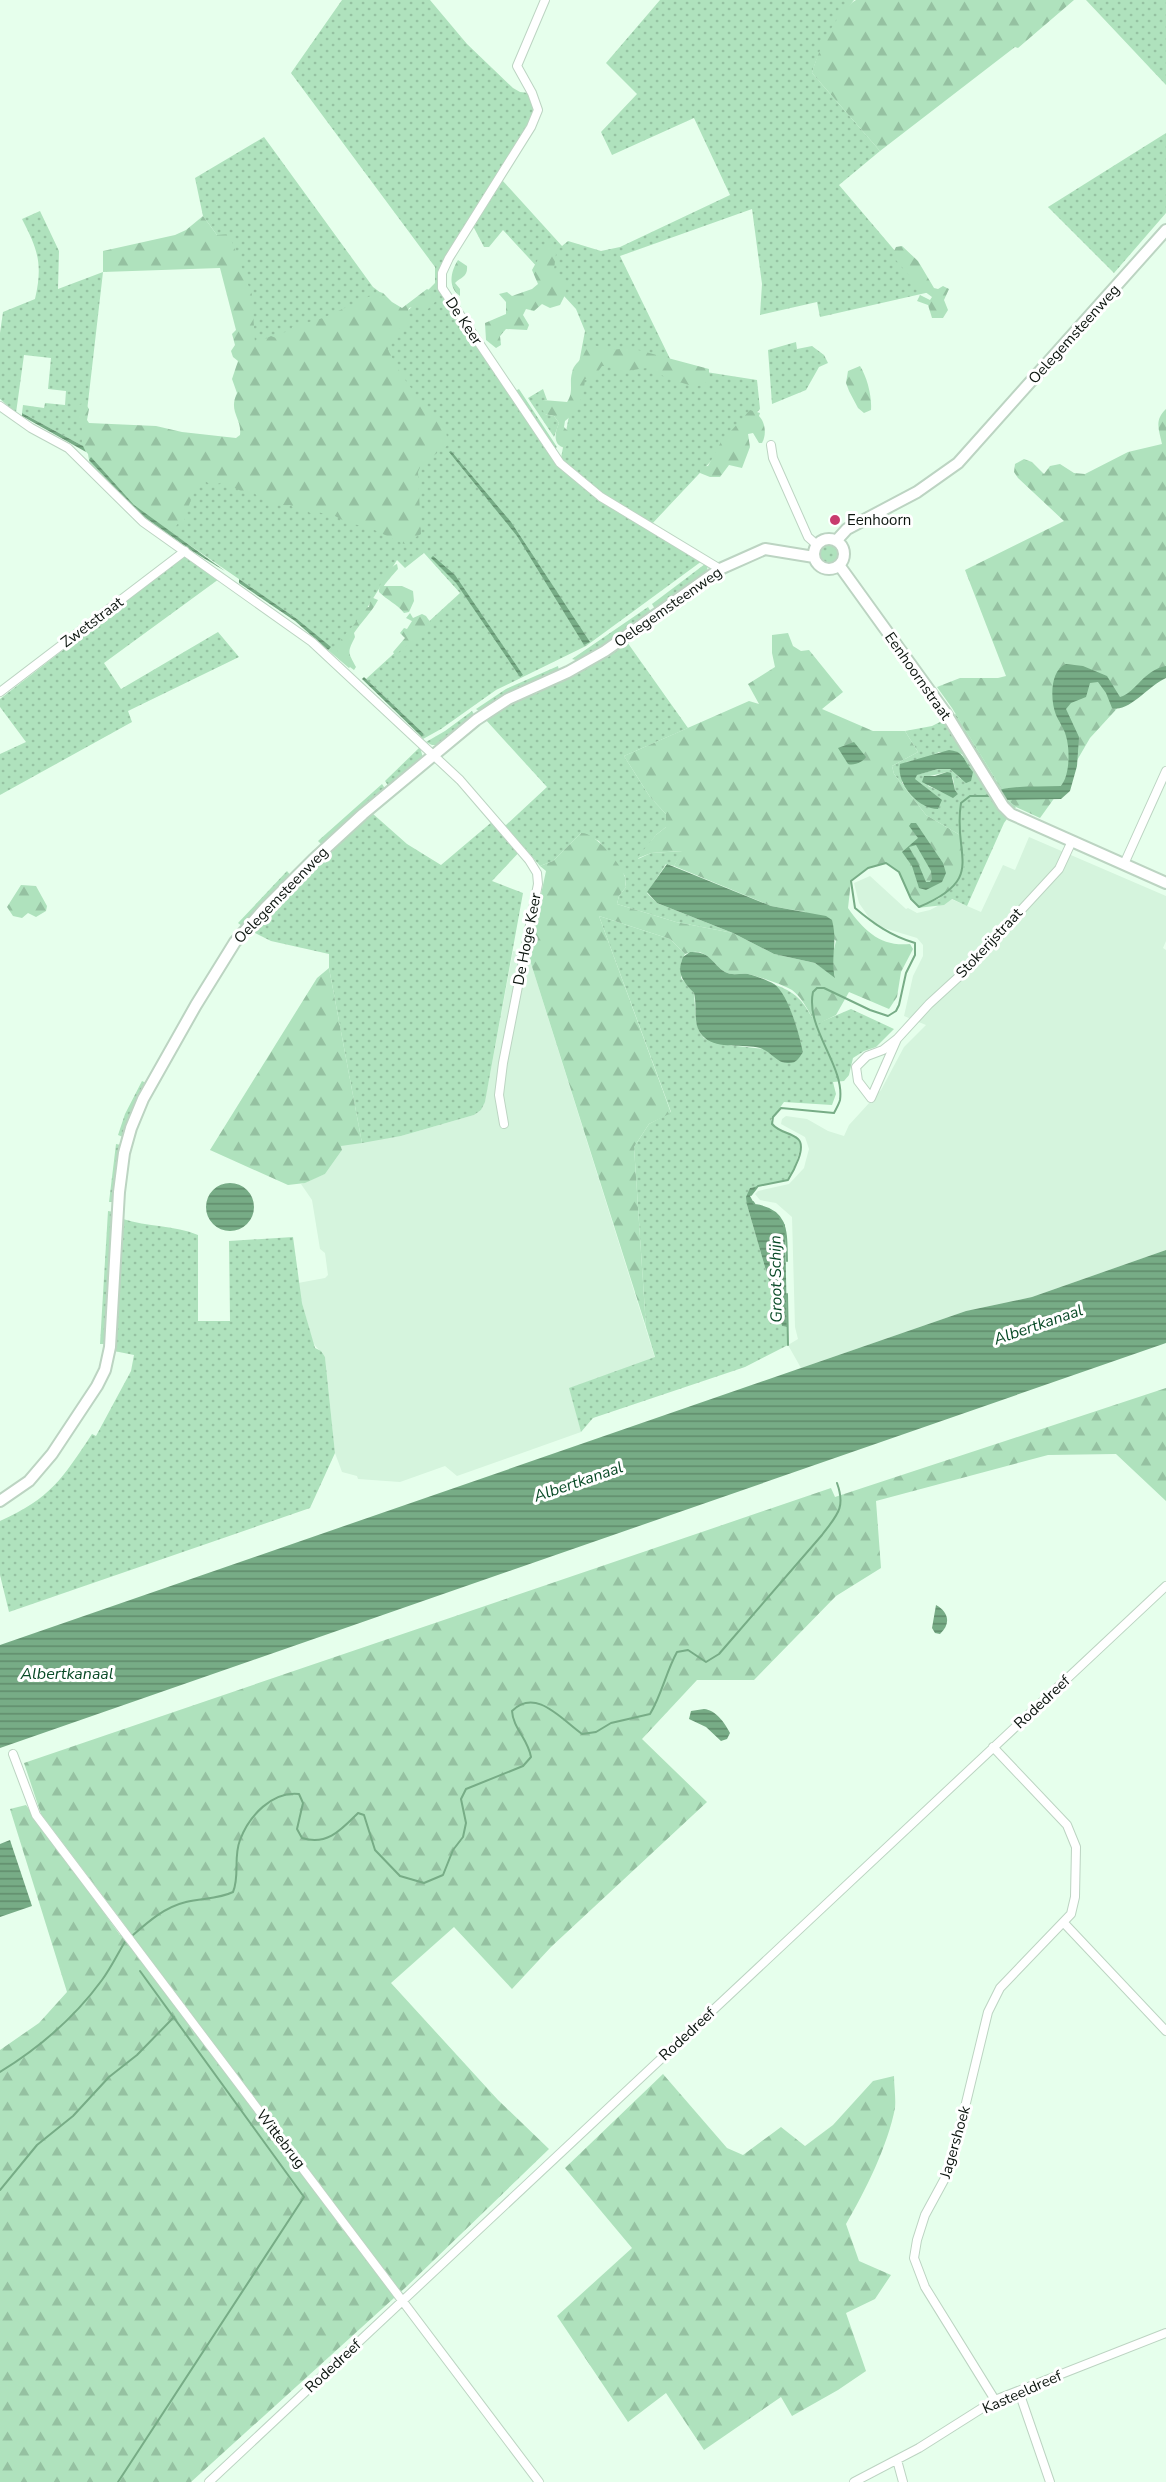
<svg xmlns="http://www.w3.org/2000/svg" width="1166" height="2482" font-family="'Nunito Sans',sans-serif">
  <style>
    .built { fill: #d5f4dd }
    .grass { fill: url(#grass-dots); fill-rule: evenodd }
    .forest { fill: url(#forest-firs) }
    .water { fill: url(#water-rules); fill-rule: evenodd }
    .lines { fill: none; stroke-linecap: round; stroke-linejoin: round }
    .stream { stroke: #77ac86; stroke-width: 2 }
    .street-casing { stroke: #bcd4c2; stroke-width: 10 }
    .secondary-casing { stroke: #bcd4c2; stroke-width: 14 }
    .street { stroke: #fff; stroke-width: 8 }
    .secondary { stroke: #fff; stroke-width: 10 }
    .poi-dot { fill: #c83b6e; stroke: #fff; stroke-width: 2 }
    .labels { text-anchor: middle; stroke-width: 6; stroke-linejoin: round; paint-order: stroke }
    .street-label { font-size: 15px; fill: #0c150f; stroke: #fff }
    .poi-label { font-size: 15px; fill: #0c150f; stroke: #fff; text-anchor: start }
    .water-label { font-size: 16px; font-style: italic; fill: #084a26; stroke: #fff }
  </style>
  <defs>
    <pattern id="grass-dots" width="8" height="8" patternUnits="userSpaceOnUse" patternTransform="scale(1.5)"><rect width="8" height="8" fill="#afe2bd"/><path d="M2 2h.1M6 6h.1" fill="none" stroke="#95c1a1" stroke-width="1.8" stroke-linecap="round"/></pattern>
    <pattern id="forest-firs" width="22" height="20" patternUnits="userSpaceOnUse" patternTransform="scale(1.5)"><rect width="22" height="20" fill="#afe2bd"/><path d="M5 1l3.5 6h-7zM16 11l3.5 6h-7z" fill="#95c1a1"/></pattern>
    <pattern id="water-rules" width="6" height="5" patternUnits="userSpaceOnUse" patternTransform="scale(1.5)"><rect width="6" height="5" fill="#77ac86"/><path d="M0 2.5h6" fill="none" stroke="#608b6c"/></pattern>
  </defs>
  <rect width="100%" height="100%" fill="#e6ffec"/>
  <path class="built" d="M1029,837L1166,896V941L1163,948L1166,950V1250L1032,1297L966,1311L801,1368L788,1345L798,1339L795,1327L792,1217L776,1203L760,1200L755,1194L758,1191L789,1184L804,1168L806,1160L809,1149L805,1137L781,1124L782,1119L786,1116L807,1119L828,1131L844,1136L849,1125L881,1090L904,1047L926,1025L904,1016L913,976L923,956V945L917,938L874,925L859,903L854,883L870,876L906,909L908,908L917,913L930,910L951,899L981,912L1003,865L1015,870Z
    M513,951L528,954L655,1358L570,1388L581,1432L457,1476L445,1466L400,1482L358,1479L357,1476L342,1472L335,1453L325,1357L313,1343L302,1303L298,1283L325,1278L328,1275L325,1253L320,1249L312,1200L301,1184L325,1174L342,1150L341,1146L345,1144L401,1136L474,1115L481,1110L485,1101Z"/>
  <path class="grass" d="M342,0H430L467,44L513,88L520,92L529,93L534,105L533,117L440,271L438,284L562,469L561,458L585,331L576,309L503,230L489,247H484L473,226L502,180L562,246L568,241L601,251L620,247L730,195L694,118L612,155L601,132L637,94L606,63L660,0H854C836,23 820,45 812,73L880,151L839,185L930,292L820,317L817,302L760,315L762,284L752,209L620,256L674,367L757,380L760,409L650,526L702,561L586,646L496,690L441,729L423,739L361,679L418,734L422,737L424,734L366,679L460,593L424,553L405,568L397,560L339,653L351,666L349,668L328,650L330,647L297,619L169,531L203,469L396,372L385,347L386,333L435,283V267L291,73Z
    M1086,0H1166V85Z
    M1166,133V213L1114,273L1048,207Z
    M264,137L373,287L381,293L300,333L254,345L217,235L203,216L195,178Z
    M40,211L59,251L58,289L103,272L83,446L22,413L23,405L44,408L45,403L65,405L66,391L48,389L51,358L24,355L16,413L0,399V333L3,312L35,299C43,264 38,250 22,219Z
    M796,342L797,349L812,346L824,355L828,363L819,367L806,390L772,404L768,350Z
    M519,389L557,447L555,449L515,391Z
    M543,389L547,400H543L545,414L554,416L559,423L554,437L528,398Z
    M819 554a11 11 0 1 1 22 0a11 11 0 1 1-22 0Z
    M184,556L219,579L104,663L121,689L218,632L239,657L128,711L132,722L0,795V754L26,742L0,707V699Z
    M705,564L708,566L706,573L655,609L652,604Z
    M648,607L651,612L606,645L579,661L572,659Z
    M627,642L688,728L624,756L650,797L666,814V827L656,835L638,859L651,853L683,851L674,866L666,864L647,893L657,903L733,933L676,922L617,904L619,896L626,887L625,876L599,841L581,833L553,861L540,866L524,847L492,881L523,893L485,1102L481,1110L474,1115L401,1136L362,1143L329,968V954L271,941L251,931L326,854L372,813L407,844L441,865L493,821L506,825L547,787L485,719L506,705L588,667Z
    M558,666L559,671L480,712L476,709L506,689Z
    M472,711L475,716L439,745H432L426,742L445,731Z
    M956,714L1009,801L1016,807L1004,823L967,906L952,899L944,905L917,908L940,898L960,835L926,815L894,774L892,766L918,752L905,731L932,726ZM939,752L962,754L968,766L961,779L950,769H938L916,775L914,779L926,789L907,788L902,783L906,762L927,758ZM947,772L953,778L955,790L958,794L950,795L928,786L930,776Z
    M420,747L423,758L389,787L385,781Z
    M382,784L386,790L322,845L318,841Z
    M287,871L291,876L242,926L238,923Z
    M599,916L670,939L685,954L681,962V978L694,993L696,1021L699,1031L704,1038L728,1045L764,1049L784,1063L797,1060L803,1052C797,1029 791,1001 773,984C799,993 803,1002 816,1024L851,1009L894,1029L876,1047L864,1051L853,1058L849,1075L844,1081L833,1082L836,1094L832,1105L784,1102L771,1120L778,1130L797,1137L801,1146L794,1171L788,1180L750,1188L747,1205L782,1326L787,1327L788,1345L745,1367L593,1418L581,1432L569,1388L655,1357L646,1327L634,1147L649,1124L671,1112Z
    M142,1081L146,1083L123,1137L118,1135L125,1114Z
    M116,1144L121,1145L114,1202H109Z
    M108,1211L114,1212L106,1344H100Z
    M123,1219C147,1227 175,1225 198,1235V1321H230L229,1241L293,1237L302,1303L315,1348L321,1351L325,1357L335,1453L310,1508L9,1612L0,1575V1521C51,1498 62,1479 92,1434L96,1436L131,1371L134,1355L114,1351Z"/>
  <path class="forest" d="M856,0H1074L1018,48L1015,47L880,151L812,73C818,51 836,12 856,0Z
    M203,216L217,235L229,234L252,295L255,344L271,336L276,338L280,333L291,331L292,327L323,318L379,292L383,293L392,302L402,308L427,289L435,293L437,300L426,311L415,306L409,308L406,318L408,322L397,331L393,341L388,345V350L401,374L426,409L431,414L441,418L445,424L448,445L421,465L418,472L421,534L404,544L366,526L350,524L335,516L317,512L310,513L307,510L295,509L290,505C278,506 260,503 253,491L245,493L223,482L212,486L204,480L194,490L184,521L179,522L170,535H159L96,470L90,466L88,454L82,447V429L77,410L79,405L85,403L89,409L87,420L89,423L156,426L182,432L236,438L240,435C242,418 228,412 237,393L232,379L238,361L233,357L231,351L235,345L232,334L236,330L220,268L103,272V251L175,235L186,230Z
    M546,245L553,248L556,254L554,269L564,283L566,293L560,305L550,308L542,304L534,311L526,309L523,315L529,325L527,330L506,329L500,336L501,345L496,348L486,340L485,323L506,314V302L499,294L507,292L512,296L532,289L538,284L532,270Z
    M902,246L918,261L934,288L938,289L943,286L949,289L944,300L948,310L943,318H932L928,305L917,301L920,295L930,300L932,297L920,288L895,259L893,253L896,247Z
    M458,260L467,266C468,277 461,277 455,283L460,289V296C447,287 451,271 458,260Z
    M593,345L612,350L628,348L638,350L709,369V381L696,387L669,379L648,368C638,368 627,373 617,370C611,368 610,366 602,366L595,376L585,379C584,395 578,412 565,421L564,427L571,434L570,442L565,448C552,445 555,432 559,423L554,416L545,414L539,405L543,400L567,402C574,392 569,383 572,373C573,365 579,362 583,356C586,350 586,348 593,345Z
    M860,366C867,377 872,396 871,410L864,413L858,408L849,391L846,383L848,371Z
    M1166,409V672L1123,702L1090,738L1058,793L1040,818L1016,807L1009,801L952,708L937,687L960,678H998L1006,676L965,570L1064,521L1018,478L1014,472L1015,464L1024,459L1032,462L1044,474L1050,466L1060,464L1074,473L1085,474L1128,452L1162,444C1159,430 1154,420 1166,409Z
    M750,410L760,413L759,416C765,422 767,434 762,443H759L753,433L748,434L750,447L742,468L729,465L720,477H710L700,473V467L708,466L721,442Z
    M397,564L398,569C396,571 385,584 384,586H402L413,591L414,601L409,612L404,613C397,604 387,600 379,592C379,582 388,568 397,564Z
    M371,597L378,600C372,612 362,621 354,633L355,637C347,653 348,652 356,667L354,670L339,659C330,637 363,626 360,609L369,607Z
    M410,613L413,618L422,614L426,616L431,623L430,627L395,655L393,652L405,638L400,633L404,628L407,629L412,621L406,618Z
    M788,633L793,646L801,651L809,650L843,692L822,709L873,731H905L918,752L892,766L894,774L926,815L960,835C962,844 964,854 964,863C964,887 938,899 919,907L911,899L899,872L886,863L868,868L851,881L848,908C864,931 881,947 910,944L913,949L901,972L897,997L889,1009L849,992L836,1015L816,1025C810,1014 803,998 792,990C784,985 757,976 748,974C740,973 732,976 725,972C712,964 706,945 685,954L670,939L599,916L671,1113L649,1124L634,1147L646,1327L528,954L546,871L540,866L553,861L581,833C595,832 621,864 625,877C626,880 625,884 626,887L619,896L617,904L676,922L733,933L774,954L815,963L835,977L831,961L836,941L805,912L771,906L674,866L682,851L651,853L636,859L656,835L666,827V814L650,797L624,756L749,701L759,704L748,684L775,667L772,653V635Z
    M21,885L36,886L47,906L46,911L36,917L28,913L22,918L13,916L7,907Z
    M329,968L362,1143L341,1146L342,1150L325,1174L305,1183L288,1185L210,1150L317,978Z
    M1166,1388V1501L1116,1454L1048,1455L876,1501L881,1568L836,1596L754,1680H697L642,1739L707,1802L551,1947L512,1989L454,1927L391,1983L498,2100L549,2149L405,2288L191,2482H0V2050L39,2023L67,1992L10,1809L26,1805L120,1935L127,1928L41,1814L24,1763L831,1488L835,1497Z
    M663,2074L727,2148L743,2155L781,2127L805,2146L833,2125L873,2081L894,2076C894,2086 896,2098 895,2108C888,2145 865,2192 846,2224L859,2261L891,2275L875,2299L846,2313L866,2371L838,2390L792,2416L781,2397L704,2450L666,2393L628,2422L557,2316L632,2248L565,2168Z"/>
  <path class="water" d="M22,413L83,446L86,452L22,416Z
    M451,451L511,522L590,642L584,645L517,536L449,452Z
    M91,457L134,505L225,571L192,551L139,513L89,460Z
    M433,556L455,575L523,675L520,677L456,583L431,558Z
    M239,579L297,619L331,647L328,650L295,621L239,583Z
    M1066,664L1083,666L1107,676L1120,697C1137,692 1142,671 1166,666V678C1149,685 1129,713 1112,708L1106,693L1098,682L1090,683L1086,697L1071,703L1066,709L1079,737L1077,766L1070,791L1061,799L1005,800L999,790C1021,785 1039,787 1061,786C1070,775 1070,749 1066,736C1064,728 1059,722 1056,715C1050,700 1050,670 1066,664Z
    M364,677L424,734L422,737L362,679Z
    M854,742L866,757C863,762 854,766 848,764L838,748Z
    M949,750C966,752 963,761 973,772L971,781L966,783L950,769H938L917,775L915,779L942,800L938,809C918,809 896,783 900,764Z
    M947,772L951,773L955,790L958,794L953,798L922,782L924,776H935Z
    M911,823H916L943,863L946,873L942,882L926,890L919,888L912,866L902,852L918,838L909,826ZM916,845L931,871L932,879L930,882H926L918,863L909,847Z
    M667,864L771,906L826,916L832,920C838,943 830,957 835,978L815,963L774,954L733,933L657,903L647,892Z
    M690,952C711,951 712,964 725,972C732,976 740,973 748,974C756,976 767,980 774,984C789,995 799,1034 803,1052C799,1058 797,1063 789,1063C777,1064 771,1051 760,1048C744,1044 718,1049 705,1038C691,1027 698,1008 694,993C683,981 676,974 683,957Z
    M206 1207a24 24 0 1 1 48 0a24 24 0 1 1-48 0Z
    M758,1186L750,1196L755,1205C770,1208 777,1212 785,1225L787,1327L782,1326L747,1205L746,1197L750,1188Z
    M1166,1250V1343L0,1748V1645L966,1311L1032,1297Z
    M936,1605C949,1612 951,1624 940,1634L935,1633L932,1628Z
    M704,1709C716,1710 725,1723 730,1733L727,1739L721,1741L706,1727L689,1719L691,1711Z
    M10,1840L32,1906L0,1917V1844Z"/>
  <g class="lines">
    <path class="stream" d="M751,1195L758,1186L788,1180C793,1172 807,1147 798,1139C790,1132 780,1133 772,1124L773,1117L781,1108L834,1113C836,1109 839,1104 840,1100C845,1066 805,1028 813,992L817,988H824L870,1010L888,1016L896,1011L899,1005L906,973L915,955V943C891,936 874,924 855,908L851,881L868,868L886,863L899,872L911,899L919,907C988,878 952,856 961,803L970,796H991
      M753,1202L755,1205C789,1210 786,1233 787,1261
      M787,1294L788,1345
      M133,1935C149,1921 165,1907 186,1902C202,1898 219,1899 233,1892C240,1875 233,1858 240,1840C249,1816 272,1791 299,1794L303,1803L297,1829L302,1838C327,1846 341,1830 358,1813L364,1815L375,1850L400,1876L424,1883L443,1875L453,1850L463,1837L466,1823L461,1799L466,1789L523,1766L531,1757C528,1739 513,1728 512,1711C536,1687 562,1720 582,1734L596,1732L611,1723L650,1714C662,1694 666,1672 677,1652L688,1650L706,1662L719,1654L822,1535C837,1515 846,1508 837,1483
      M0,2072C39,2048 75,2017 102,1980C111,1968 118,1953 126,1940
      M0,2190L37,2145L73,2116L109,2077L137,2055L174,2017
      M118,2482L304,2197L140,1971"/>
    <g class="street-casing">
      <path id="street" d="M545,0L517,66L532,93L538,110L531,127L449,258L442,273V288L560,463L601,497L720,569
        M0,406L31,428L68,448L143,522L312,642L460,780L529,860L537,873L538,884L503,1063L499,1095L504,1124
        M771,445L773,458L808,537L817,545
        M0,692L185,551
        M1124,864L1166,771
        M897,1039L929,1004L964,972L1059,869L1072,841
        M897,1039L871,1098L858,1081L856,1067L867,1056L883,1050Z
        M993,1747L1067,1825L1076,1847L1075,1897L1071,1914L1000,1988L988,2012L950,2169L925,2215L917,2240L914,2258L925,2287L995,2400
        M13,1754L36,1815L539,2482
        M1064,1923L1166,2031
        M1019,2392L1050,2482
        M897,2460L903,2482
        M209,2482L1166,1586
        M854,2482L919,2448L995,2400L1166,2333"/>
    </g>
    <g class="secondary-casing">
      <path id="secondary" d="M814 554a15 15 0 1 1 30 0a15 15 0 1 1-30 0Z
        M836,541L847,529L917,492L958,463L1166,230
        M839,565L945,712L1003,806L1011,814L1166,883
        M0,1501L29,1481L52,1454L97,1386L105,1370L110,1347L119,1192L124,1153L131,1128L143,1099L196,1005L235,942L265,908L313,860L363,814L476,720L508,699L568,672L605,651L720,569L765,549L814,557"/>
    </g>
    <use href="#street" class="street"/>
    <use href="#secondary" class="secondary"/>
  </g>
  <circle class="poi-dot" cx="835" cy="520" r="6"/>
  <g class="labels">
    <g class="street-label">
      <text transform="translate(464 321) rotate(56)" y="5">De Keer</text>
      <text transform="translate(1074 334) rotate(-48)" y="5">Oelegemsteenweg</text>
      <text transform="translate(668 607) rotate(-35)" y="5">Oelegemsteenweg</text>
      <text transform="translate(92 622) rotate(-37)" y="5">Zwetstraat</text>
      <text transform="translate(918 676) rotate(55)" y="5">Eenhoornstraat</text>
      <text transform="translate(281 895) rotate(-46)" y="5">Oelegemsteenweg</text>
      <text transform="translate(527 939) rotate(-79)" y="5">De Hoge Keer</text>
      <text transform="translate(989 943) rotate(-47)" y="5">Stokerijstraat</text>
      <text transform="translate(1042 1702) rotate(-43)" y="5">Rodedreef</text>
      <text transform="translate(687 2034) rotate(-43)" y="5">Rodedreef</text>
      <text transform="translate(281 2139) rotate(52)" y="5">Wittebrug</text>
      <text transform="translate(955 2142) rotate(-74)" y="5">Jagershoek</text>
      <text transform="translate(333 2366) rotate(-43)" y="5">Rodedreef</text>
      <text transform="translate(1022 2392) rotate(-24)" y="5">Kasteeldreef</text>
    </g>
    <g class="poi-label">
      <text x="847" y="525">Eenhoorn</text>
    </g>
    <g class="water-label">
      <text transform="translate(775 1279) rotate(-91)" y="6">Groot Schijn</text>
      <text transform="translate(1038 1324) rotate(-19)" y="6">Albertkanaal</text>
      <text transform="translate(578 1481) rotate(-19)" y="6">Albertkanaal</text>
      <text x="67" y="1679">Albertkanaal</text>
    </g>
  </g>
</svg>
